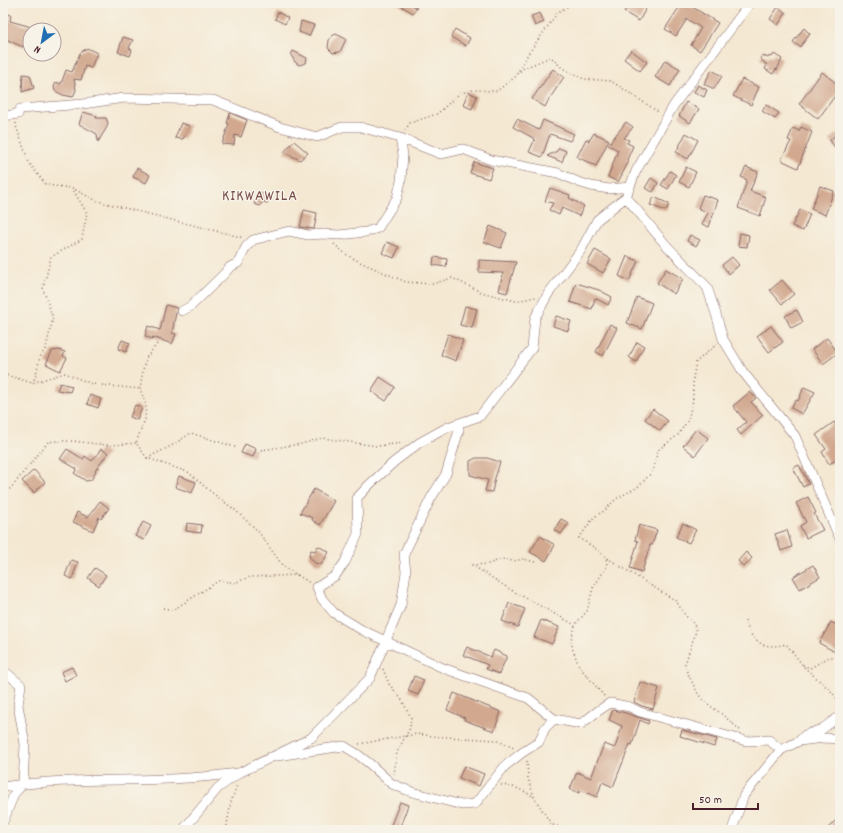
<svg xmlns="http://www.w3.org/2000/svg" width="843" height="833" font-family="Dekko,sans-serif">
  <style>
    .building { fill: #d2a88f }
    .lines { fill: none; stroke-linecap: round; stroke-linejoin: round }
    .minor-casing { stroke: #866565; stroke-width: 10 }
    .path { stroke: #866565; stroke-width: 1.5; stroke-dasharray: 1 3; stroke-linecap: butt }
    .minor { stroke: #fff; stroke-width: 9 }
    .labels { text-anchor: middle; stroke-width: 3; stroke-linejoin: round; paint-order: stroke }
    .quarter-label { font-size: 16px; letter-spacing: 1px; fill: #7a4f4e; stroke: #f7f3e8 }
  </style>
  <rect width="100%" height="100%" fill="#f7f3e8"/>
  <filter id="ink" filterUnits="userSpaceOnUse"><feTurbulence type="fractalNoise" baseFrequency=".025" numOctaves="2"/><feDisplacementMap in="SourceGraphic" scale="8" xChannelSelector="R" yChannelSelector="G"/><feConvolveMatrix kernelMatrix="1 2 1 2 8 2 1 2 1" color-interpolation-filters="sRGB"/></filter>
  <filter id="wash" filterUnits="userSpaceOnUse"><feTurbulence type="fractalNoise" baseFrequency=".012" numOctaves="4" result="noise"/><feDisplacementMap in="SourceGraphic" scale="16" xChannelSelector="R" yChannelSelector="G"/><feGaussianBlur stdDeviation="0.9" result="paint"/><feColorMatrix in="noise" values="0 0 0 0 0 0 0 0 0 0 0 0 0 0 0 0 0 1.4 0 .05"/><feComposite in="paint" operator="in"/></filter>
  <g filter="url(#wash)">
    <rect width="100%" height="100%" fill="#f4e8d2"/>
    <g id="blocks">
      <path class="building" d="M396,3H409L417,8L413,13Z
        M630,3H649L639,21L624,12Z
        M682,3H686L718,23L700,51L691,45L701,28L687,19L676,36L665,29Z
        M778,7L786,13L778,25L770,19Z
        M3,9L11,16L10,21L28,26L33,29L30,30V34L23,47L3,38Z
        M278,12L288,18L285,24L275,19Z
        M540,13L544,22L535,26L531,16Z
        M301,21L314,25L309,36L299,32Z
        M804,28L810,34L800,47L793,42Z
        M455,29L470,38L466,46L451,37Z
        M336,34L346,39L340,52L333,53L328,48L329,40L332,36Z
        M123,37L133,40L129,48L132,50L130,56L118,52Z
        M87,48L97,53L91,68L85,66L81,80L74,79L76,90L73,97L63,95L55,91L54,87L56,82L61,84L66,70L72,72L80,53Z
        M631,50L647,62L640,71L624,59Z
        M293,51L307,58L306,63L299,65L295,62L291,55Z
        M774,54L782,59L777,70L776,69L773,74L765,69L767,65L765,64V63L760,59L762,55L768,58L769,56L772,57Z
        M665,60L680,69L670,86L655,77Z
        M553,69L564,77L548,101L545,107L532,99Z
        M712,70L722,76L714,89L704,84Z
        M822,72L840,86V89L818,119L799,104Z
        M23,74L30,75L34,88L22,92Z
        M742,79L759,87L751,105L733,96Z
        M698,85L707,90L704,97L694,92Z
        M468,92L477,96L472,109L463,105Z
        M686,102L699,109L690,123L679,116Z
        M766,105L779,113L775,119L762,111Z
        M83,112L97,116L96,118H106L108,123L107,127L98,142L97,134L79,124Z
        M230,113L247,120L241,137L235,135L234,145L222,144L229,124L227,123Z
        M517,119L539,130L543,120L574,134L570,141L550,134L542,157L529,152L535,139L513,127Z
        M626,122L633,127L624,138L629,140L627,143L633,146L627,160L629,161L618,182L608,177L618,150L608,145Z
        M181,123L190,126L183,139L175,138Z
        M801,127L812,132L798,168L781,160L791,141L788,140L793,128L799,131Z
        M840,131V145L835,148L830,140Z
        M594,133L609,140L596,166L577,157L586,139L589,141Z
        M686,133L698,140L688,159L676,152Z
        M294,141L308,153L300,160L284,152Z
        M559,148L566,151L562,162L547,156L557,151Z
        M474,162L493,168L489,179L470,173Z
        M686,167L696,172L689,187L679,182Z
        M746,167L758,172L750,191L766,197L760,216L738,208L747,180L741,177Z
        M137,168L150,175L146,183L133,177Z
        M670,171L676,175L668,189L661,185Z
        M651,178L658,183L653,192L645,188Z
        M820,186L834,191L825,215L811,209Z
        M550,188L570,195L569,198L584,206L579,216L562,208L559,215L549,210L553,203L545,201Z
        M259,192L270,197L267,203L263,201L260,206L254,204Z
        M703,195L718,200L709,227L702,224L708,213L698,208Z
        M654,197L669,204L666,211L650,205Z
        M304,210L317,213L314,229L300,227Z
        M800,210L810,214L803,231L792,226Z
        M490,226L507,233L501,248L484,242Z
        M740,233L749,235L747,247L738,246Z
        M690,235L700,240L696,246L687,241Z
        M387,242L399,247L394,258L382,253Z
        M595,250L611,259L603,273L587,264Z
        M627,256L638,261L629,281L619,276Z
        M434,257L447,259L446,267L433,265Z
        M732,257L739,265L729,274L722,265Z
        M479,260L516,262L507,293L499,291L503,273L479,272Z
        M666,269L683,279L674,294L657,283Z
        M782,280L794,294L782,304L770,290Z
        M576,283L599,290L612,297L608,305L595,298L592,309L570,302Z
        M637,297L652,303L642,329L627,323Z
        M166,305L177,308L172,333L176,334L172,344L153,337L152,339L145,336L148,326L160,330Z
        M465,306L477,309L472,328L460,325Z
        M797,310L803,322L791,328L785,316Z
        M556,316L571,321L568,331L553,326Z
        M610,324L617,328L603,356L596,352Z
        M771,326L783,342L769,352L757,336Z
        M448,334L463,340L456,361L441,355Z
        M827,338L838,353L823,364L812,349Z
        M122,340L130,343L126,352L118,349Z
        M637,342L644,346L636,362L629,357Z
        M59,350L65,352L63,356L67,358L60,371L46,364L52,351Z
        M380,377L395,387L386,401L371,391Z
        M60,383L72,386L70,392L57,390Z
        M804,387L815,392L802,414L791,408L796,400L798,401Z
        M750,392L756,398L751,402L763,415L741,435L737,430L746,422L733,406Z
        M90,395L101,399L98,408L87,404Z
        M135,405L142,408L137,420L130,417Z
        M653,409L668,421L660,431L645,419Z
        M834,422L840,430V458L829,464L822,452L826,449L816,435Z
        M696,429L708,438L695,456L683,446Z
        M245,444L256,449L253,457L241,453Z
        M67,449L83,459L85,456L92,461L101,449L108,453L95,471L96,472L91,480L86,481L74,473L77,469L60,459Z
        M476,458H487L500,462L495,478L492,492L485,491L488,480L470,475V461Z
        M799,465L809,484L803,487L793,468Z
        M34,470L45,482L34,493L22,481Z
        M179,476L196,482L192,493L175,487Z
        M314,489L334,501L320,525L312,520L313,518L300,513Z
        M808,497L816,513L814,514L823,530L806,538L800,526L806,522L796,503Z
        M100,501L109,508L101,519L99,517L93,531L73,522L77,512L88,517Z
        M561,519L569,523L561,534L554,530Z
        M143,522L151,526L144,540L135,536Z
        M187,523L202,525L201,533L186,531Z
        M683,523L696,530L689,543L676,537Z
        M639,525L657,530L652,545H650L642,572L630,568L638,541L635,540Z
        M787,530L792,547L781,551L775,534Z
        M540,536L555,545L546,561L530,552Z
        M318,546L329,552L321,565L317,563L316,564L309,556L311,550L315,551Z
        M746,552L752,558L744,567L738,561Z
        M71,560L78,562L72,579L65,576Z
        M813,565L820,577L800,589L793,577Z
        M95,568L106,575L99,586L88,578Z
        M509,603L525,609L518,627L502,621Z
        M541,620L559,627L552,644L534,637Z
        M831,622L840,627V648L837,653L819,643Z
        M467,647L491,657L494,650L507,656L499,674L486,669L488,665L463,655Z
        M72,667L76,675L65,681L61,672Z
        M414,676L424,680L418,695L408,691Z
        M640,682L659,688L653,709L642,706L634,702Z
        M454,693L501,712L494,731L464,720L465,718L447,710Z
        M613,710L626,713L649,721L648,724L640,720L632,745L630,744L613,787L602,782L597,797L580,790L579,793L570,789L577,772L591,778L604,744L615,748L622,726L609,720Z
        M682,730L717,739L714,747L680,736Z
        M464,766L484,774L479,786L459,778Z
        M400,802L408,805L399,830H389Z
        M840,816V830H826Z"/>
    </g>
  </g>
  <g filter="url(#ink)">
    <use href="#blocks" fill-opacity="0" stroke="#866565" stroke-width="1"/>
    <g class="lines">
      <g class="minor-casing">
        <path id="minor" d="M750,3L674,105L636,171L626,197L666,245L707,287L716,314L723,339L743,372L795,436L840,539
          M3,116L18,114L20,109L83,104L124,98L213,100L280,127L317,137L342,127H360L400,138L441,154L463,149L491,160L558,173L578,182L591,186L609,189L630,187
          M182,311L191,306L223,275L230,267L238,263L246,247L253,240L289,231L308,235L324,234L339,235L366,232L378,228L397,198L401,181L403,155L400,138
          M3,670L21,685L18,705L25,744L23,784L14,794L3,822
          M554,719L528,698L443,668L362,630L334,613L322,599L317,587L335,576L345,562L358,534L357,498L369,485L394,462L419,443L448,427L480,416L532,348L535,318L548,294L581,250L597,220L626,197
          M799,741L824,738L840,739
          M270,757L344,746L357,754L370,764L392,784L412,792L462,805L475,804L505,766L523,752L539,742L545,728L554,719L581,724L598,711L610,703L630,707L640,712L746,741L769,740L781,750L799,741L805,735L822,729L840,716
          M3,787C65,777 127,782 189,778C205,777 222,775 238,773
          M183,830L218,788L239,773L311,738L370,678L401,605L406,572L404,554L431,498L446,474L459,430V423
          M732,830L744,795L781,750"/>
      </g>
      <path class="path" d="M517,74L524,68L551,57L562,68L584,79L611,81L657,111H660
        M16,123V126L29,163L46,185L72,188L97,201L244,238
        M405,130L410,123L437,114L459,94L471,90L497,91L515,77L528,54L558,12L570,5
        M334,244L347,255L362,263L406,282L432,284L452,278L481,292L516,301L536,297
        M157,344L146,358L143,370L140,389L146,405L145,419L136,443L147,458L188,472L211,492L235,510L257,530L283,566L310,583
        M3,374L32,383L65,373L92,384L140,389
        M32,383L35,378L40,357L46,348L53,318L43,289L51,257L82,239L87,213L73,190
        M261,450L301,444L322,438L377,446L403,443
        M147,458L171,446L191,433L238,448
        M3,494L11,488L48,442C71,439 85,443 107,445C117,445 126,444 136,443
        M607,558L676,601L685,615L694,624L696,631L685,664L687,672L698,694L705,702L723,715L740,730
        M535,562L524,559L513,561L502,559L488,564L472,565L511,590L575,625
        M163,608L173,610L220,580L234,583L250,577L298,575
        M745,620C751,642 763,650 786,644L805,668L830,690L839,701
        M803,665L810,668L829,657H837L840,654
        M383,669L389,684L402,700L411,718L410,728L397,752L394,774
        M604,696L579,666L573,650L571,640L575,625L587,611L593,588L607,566L606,557L598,550L579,538L594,517L604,511L616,499L638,487L653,471L658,450L678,435L688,420L693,400V378L696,362L717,344
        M839,708L840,694
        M359,744L417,734L432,736L496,740L514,748
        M527,761L528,778L534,797L555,830
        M501,785C514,786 523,790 534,797
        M553,825L568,830
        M226,830L231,802L237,785"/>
      <use href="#minor" class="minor"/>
    </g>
  </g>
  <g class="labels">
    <g class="quarter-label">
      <text x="260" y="200">KIKWAWILA</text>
    </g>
  </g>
  <rect width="843" height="833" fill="none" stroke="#f7f3e8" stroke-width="16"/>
  <g transform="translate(42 42) rotate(212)"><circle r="19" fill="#f7f3e8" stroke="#b29e9c"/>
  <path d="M0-3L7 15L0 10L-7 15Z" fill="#1f6fb2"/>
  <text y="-6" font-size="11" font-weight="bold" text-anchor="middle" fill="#4a1f2b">N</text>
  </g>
  <path d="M693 803v6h65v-6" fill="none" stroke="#4a1f2b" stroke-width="2"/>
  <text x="699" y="803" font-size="12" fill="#4a1f2b" stroke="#f7f3e8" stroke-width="3" paint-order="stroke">50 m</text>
</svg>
